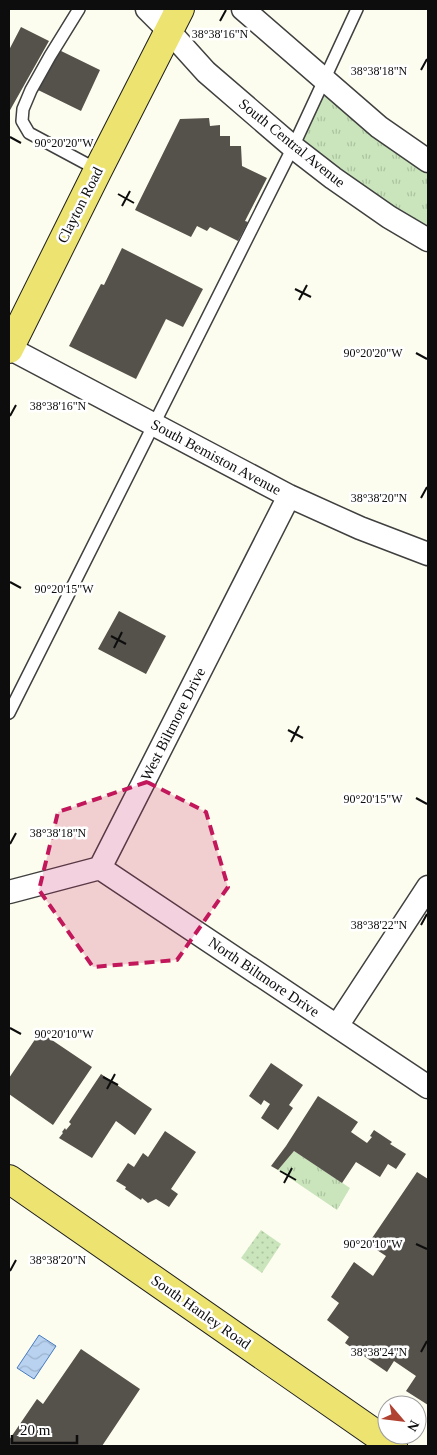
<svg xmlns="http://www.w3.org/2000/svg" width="437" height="1455" font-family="'Times New Roman',serif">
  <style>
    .grass { fill: url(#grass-dots) }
    .park { fill: url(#park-tufts) }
    .water { fill: url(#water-waves); stroke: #467ac1 }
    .building { fill: #55514b }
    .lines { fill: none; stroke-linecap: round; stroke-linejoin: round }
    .service-casing { stroke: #404040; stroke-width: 14 }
    .minor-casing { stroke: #404040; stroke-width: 25 }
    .primary-casing { stroke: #1e1e1e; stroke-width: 30 }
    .service { stroke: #fff; stroke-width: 11 }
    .minor { stroke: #fff; stroke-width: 22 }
    .primary { stroke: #ece371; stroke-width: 28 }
    .marked { fill: #c2185b; fill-opacity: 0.2; stroke: #c2185b; stroke-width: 4; stroke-dasharray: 10 6; stroke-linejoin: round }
    .ticks { fill: none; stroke: #0d0d0d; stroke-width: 2 }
    .labels { text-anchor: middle; stroke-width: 5; stroke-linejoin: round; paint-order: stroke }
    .street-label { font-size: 15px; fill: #0d0d0d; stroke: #fff }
    .ticks-label { font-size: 12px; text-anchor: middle; fill: #0d0d0d; stroke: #fff; stroke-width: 5; stroke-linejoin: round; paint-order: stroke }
  </style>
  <defs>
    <pattern id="grass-dots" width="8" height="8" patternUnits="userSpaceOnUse" patternTransform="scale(1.25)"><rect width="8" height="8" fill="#cae5bc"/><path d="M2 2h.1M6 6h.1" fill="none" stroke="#acc3a0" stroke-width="1.8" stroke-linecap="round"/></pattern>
    <pattern id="park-tufts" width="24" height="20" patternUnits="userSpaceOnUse" patternTransform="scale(1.25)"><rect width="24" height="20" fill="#cae5bc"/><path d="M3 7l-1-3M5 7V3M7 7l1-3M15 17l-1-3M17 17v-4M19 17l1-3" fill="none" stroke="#acc3a0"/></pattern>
    <pattern id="water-waves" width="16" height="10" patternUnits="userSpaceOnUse" patternTransform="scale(1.25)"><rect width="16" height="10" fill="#b8d2f0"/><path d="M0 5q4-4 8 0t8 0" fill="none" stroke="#9db3cd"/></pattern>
  </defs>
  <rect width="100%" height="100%" fill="#fdfdef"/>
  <path class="grass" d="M261,1230L281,1244L262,1273L241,1258Z"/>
  <path class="park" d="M324,79L428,161V240L293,147Z
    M294,1151L350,1188L337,1210L278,1170Z"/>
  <path class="water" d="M39,1335L56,1346L34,1379L17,1368Z"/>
  <path class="building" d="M21,27L49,41L9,112V50Z
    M57,49L100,70L81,111L36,89Z
    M209,118L210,126L220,125V136H230V146H241L242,166L267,178L245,221L248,222L238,241L210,227L207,231L197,226L191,237L135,210L180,119Z
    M122,248L203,289L183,327L166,319L136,379L69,346L101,284L104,285Z
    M119,611L166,636L146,674L98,649Z
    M40,1032L92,1067L53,1125L9,1094V1078Z
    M271,1063L303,1085L289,1105L293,1108L278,1130L261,1118L270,1104L264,1100L261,1105L249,1096Z
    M101,1074L152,1109L135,1135L116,1121L92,1158L59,1138L63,1133L62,1132L65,1128L66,1130L71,1124L69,1122Z
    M318,1096L358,1122L351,1132L367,1143L372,1137L370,1136L374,1130L392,1142L390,1144L406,1154L396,1169L388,1164L380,1177L356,1162L342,1183L294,1151L278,1170L271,1166L286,1146Z
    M165,1131L196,1152L171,1189L178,1194L169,1207L156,1199L148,1203L142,1198L141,1200L125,1189L126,1187L116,1181L128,1163L134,1167L143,1153L148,1157Z
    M417,1172L428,1179V1405L406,1391L416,1376L394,1361L387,1372L345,1343L349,1337L327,1320L339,1303L331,1297L354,1262L373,1276L386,1256L368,1244Z
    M81,1349L140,1389L102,1446H9V1440L37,1399L43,1404Z"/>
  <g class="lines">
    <g class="service-casing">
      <path id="service" d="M79,9L50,56L31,90L23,109L22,121L29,133L98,170
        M9,713L293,147L357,9"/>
    </g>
    <g class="minor-casing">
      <path id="minor" d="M147,9L169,31L206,72L293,147L333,178L389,217L428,240
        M243,9L379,127L428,161
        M9,348L289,496L360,528L428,554
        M100,868L428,1087
        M9,892L100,868L289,496
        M337,1026L428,887"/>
    </g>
    <g class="primary-casing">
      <path id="primary" d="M9,349L98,170L180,9
        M9,1179L393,1446"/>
    </g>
    <use href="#service" class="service"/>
    <use href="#minor" class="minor"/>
    <use href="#primary" class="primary"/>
  </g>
  <path class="marked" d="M147,782L206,812L228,887L177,960L93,967L39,890L58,812Z"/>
  <path class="ticks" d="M220,21L226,10M421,70L427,59M10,137L21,143M118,194L134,203M122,206L130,191M295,289L311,297M299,300L307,285M416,353L427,359M10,416L16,405M421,498L427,487M10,582L21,588M111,636L126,644M114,648L122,632M288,730L303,738M291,742L299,726M416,798L427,804M10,844L16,833M421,925L427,914M10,1028L21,1034M103,1077L118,1085M107,1089L115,1074M280,1171L296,1180M284,1183L292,1168M416,1244L427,1249M10,1271L16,1260M421,1352L427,1341"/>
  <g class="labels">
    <g class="street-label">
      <text transform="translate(292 143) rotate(39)" y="5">South Central Avenue</text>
      <text transform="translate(80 205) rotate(-63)" y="5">Clayton Road</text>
      <text transform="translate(216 457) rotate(28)" y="5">South Bemiston Avenue</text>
      <text transform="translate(173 724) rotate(-63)" y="5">West Biltmore Drive</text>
      <text transform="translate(264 977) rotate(34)" y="5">North Biltmore Drive</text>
      <text transform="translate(201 1312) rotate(35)" y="5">South Hanley Road</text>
    </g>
  </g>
  <g class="ticks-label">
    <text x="220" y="38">38°38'16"N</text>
    <text x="379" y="75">38°38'18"N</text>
    <text x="64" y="147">90°20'20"W</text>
    <text x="373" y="357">90°20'20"W</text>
    <text x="58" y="410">38°38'16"N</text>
    <text x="379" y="502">38°38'20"N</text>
    <text x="64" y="593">90°20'15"W</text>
    <text x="373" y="803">90°20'15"W</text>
    <text x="58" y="837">38°38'18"N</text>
    <text x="379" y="929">38°38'22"N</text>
    <text x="64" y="1038">90°20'10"W</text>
    <text x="373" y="1248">90°20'10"W</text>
    <text x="58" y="1264">38°38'20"N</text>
    <text x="379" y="1356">38°38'24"N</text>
  </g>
  <rect width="437" height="1455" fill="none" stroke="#0d0d0d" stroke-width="20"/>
  <g transform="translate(402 1420) rotate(118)"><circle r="24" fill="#ffffff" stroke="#9e9e9e"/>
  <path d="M0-4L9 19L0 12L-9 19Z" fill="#b14232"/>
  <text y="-8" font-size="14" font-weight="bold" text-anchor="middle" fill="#0d0d0d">N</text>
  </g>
  <path d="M12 1435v8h65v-8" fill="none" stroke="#0d0d0d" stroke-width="2.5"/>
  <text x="20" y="1435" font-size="15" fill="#0d0d0d" stroke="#ffffff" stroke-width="4" paint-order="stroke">20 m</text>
</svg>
